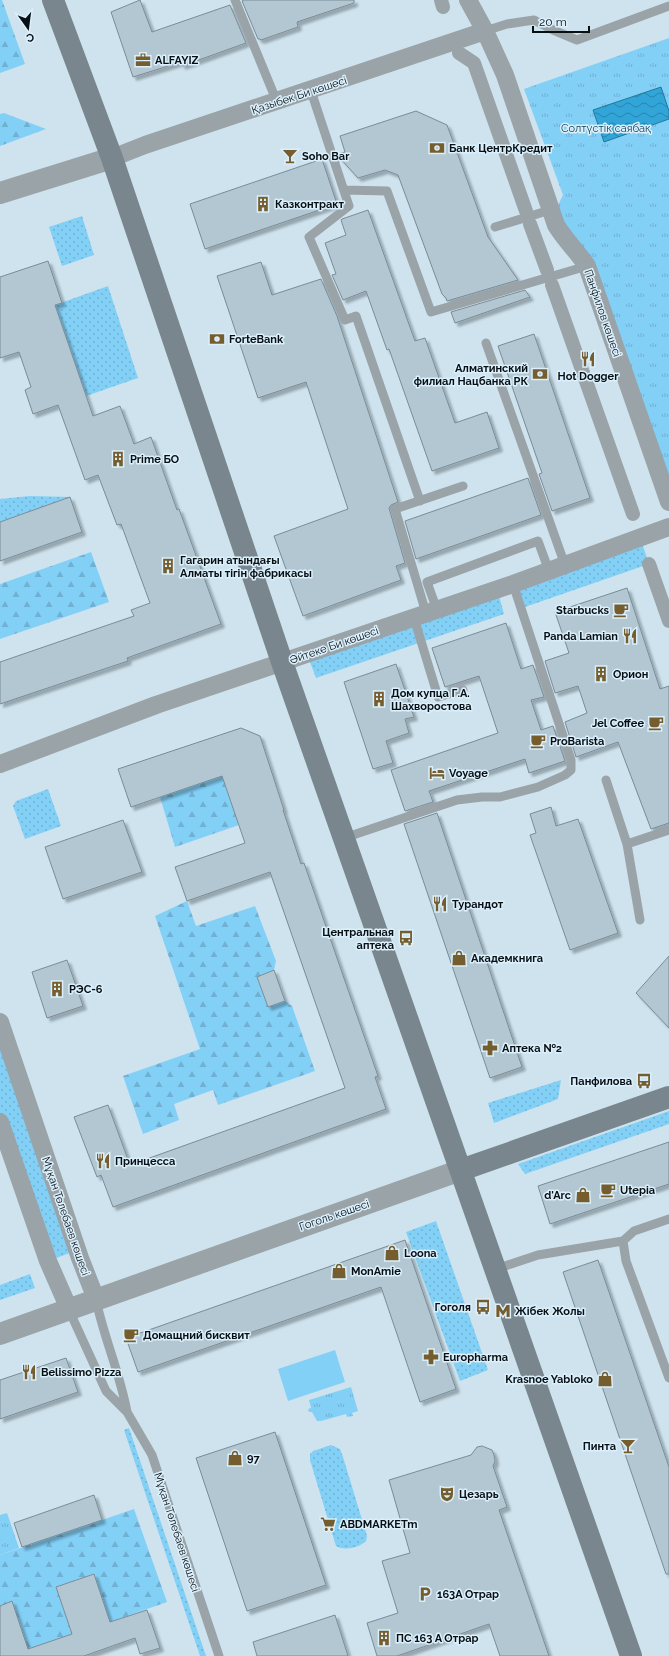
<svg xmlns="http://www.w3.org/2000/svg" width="669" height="1656" font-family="Raleway,sans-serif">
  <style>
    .grass { fill: url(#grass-dots) }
    .forest { fill: url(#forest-firs) }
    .park { fill: url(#park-tufts) }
    .garden { fill: #83d0f7 }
    .water { fill: url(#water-waves); stroke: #25789c }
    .building { fill: #b2c7d2; stroke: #798c97; filter: url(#shadow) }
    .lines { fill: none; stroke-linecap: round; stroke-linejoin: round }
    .service { stroke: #9aa3a8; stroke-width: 9 }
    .pedestrian { stroke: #9aa3a8; stroke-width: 14 }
    .minor { stroke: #9aa3a8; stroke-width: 18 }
    .tertiary { stroke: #9aa3a8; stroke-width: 22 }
    .secondary { stroke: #79868d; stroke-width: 22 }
    .labels { text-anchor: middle; stroke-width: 3; stroke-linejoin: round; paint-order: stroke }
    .poi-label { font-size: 11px; font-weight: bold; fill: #080f13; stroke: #dbf0fc; text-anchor: start }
    .street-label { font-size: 11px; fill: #080f13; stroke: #dbf0fc }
    .park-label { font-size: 11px; fill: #0b3c51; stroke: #dbf0fc }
  </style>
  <defs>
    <pattern id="grass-dots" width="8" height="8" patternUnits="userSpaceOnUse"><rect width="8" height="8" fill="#83d0f7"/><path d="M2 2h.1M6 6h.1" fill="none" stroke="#70b1d3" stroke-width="1.8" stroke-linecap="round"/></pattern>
    <pattern id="forest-firs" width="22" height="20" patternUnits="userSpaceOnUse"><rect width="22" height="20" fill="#83d0f7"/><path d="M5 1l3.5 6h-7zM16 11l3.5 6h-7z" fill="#70b1d3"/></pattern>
    <pattern id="park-tufts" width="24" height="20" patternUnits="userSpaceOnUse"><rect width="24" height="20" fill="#83d0f7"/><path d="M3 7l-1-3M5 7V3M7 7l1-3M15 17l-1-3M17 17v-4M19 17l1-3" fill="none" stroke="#70b1d3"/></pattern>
    <pattern id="water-waves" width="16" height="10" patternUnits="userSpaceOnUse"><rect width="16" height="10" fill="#31a5d7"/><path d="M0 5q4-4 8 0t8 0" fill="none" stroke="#2885ad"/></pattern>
    <filter id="shadow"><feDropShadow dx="3.5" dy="3.5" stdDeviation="1" flood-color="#0004"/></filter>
  </defs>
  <rect width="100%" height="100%" fill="#cee3ee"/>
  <path class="grass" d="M82,216L94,255L62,266L49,227Z
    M108,286L138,378L86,396L55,305Z
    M30,496L70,497L0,522V499Z
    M640,537L649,564L522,608L513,584Z
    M497,589L504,614L316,678L307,654Z
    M48,789L61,826L25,839L13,806L16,801Z
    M0,1022L78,1250L48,1261L0,1122Z
    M561,1080L558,1099L494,1123L488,1103Z
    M669,1111V1124L525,1174L518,1164Z
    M436,1221L488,1370L460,1381L406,1232Z
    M30,1274L35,1288L0,1300V1285Z
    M129,1428L206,1656H200L124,1430Z
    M331,1445L340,1449L343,1457L367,1536L366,1541C359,1548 344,1551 336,1546L310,1460V1454L313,1451Z"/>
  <path class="forest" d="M0,0H2L25,64L0,73Z
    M4,113L46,129L0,146V114Z
    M91,552L109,602L0,639V584Z
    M222,776L239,825L175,847L160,797Z
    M187,901L196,926L255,906L276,961L274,970L257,977L268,1007L285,1001L292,1006L315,1071L218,1105L213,1090L174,1104L179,1120L143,1134L123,1076L200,1049L155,916Z
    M134,1509L167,1602L110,1622L93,1574L56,1587L72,1634L28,1649L12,1602L0,1606V1555Z"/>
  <path class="park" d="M669,38V483L557,207L563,195L524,89Z
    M351,1387L358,1411L352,1413L353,1416L347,1417L346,1414L321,1421H317L312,1412H309L308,1409L311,1408L309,1400Z
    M7,1513L19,1548L0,1555V1515Z"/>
  <path class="garden" d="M335,1350L345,1382L288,1401L278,1369Z"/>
  <path class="water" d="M661,87L669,111V119L604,142L593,110Z"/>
  <path class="building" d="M140,0L152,32L230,5L246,43L182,66L181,62L133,77L111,12Z
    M244,0H354V3L297,22L298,27L261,40L260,39H258L242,1Z
    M416,111L447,125L488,237L518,280L447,301L446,298L442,294L398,175L385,170L358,178L339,157L338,154L345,152L340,136Z
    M322,159L337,204L205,249L190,204Z
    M368,210L415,341L425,338L455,423L487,412L499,448L432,471L389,349L387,350L366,291L343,300L332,275L336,274L325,243L346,235L341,220L342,219Z
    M48,261L62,303L55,305L93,416L120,406L134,444L151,437L177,510L179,509L221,624L127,658L128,661L0,704V662L134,616L131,610L150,603L121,524L117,525L98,475L85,480L58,405L33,414L25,390L31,387L19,352L0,358V277Z
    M261,262L272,295L321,279L337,316L398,502L391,505L389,508L405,563L396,566L401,580L303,616L274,536L348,509L306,382L258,398L217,276Z
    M525,290L530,297L455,323L451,312Z
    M534,334L590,498L552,511L539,474L542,473L498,346Z
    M528,478L541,515L416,559L405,521Z
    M70,497L82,532L0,561V522Z
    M627,588L660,689L669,686V823L651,829L618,742L576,757L565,722L587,713L578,686L555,693L545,661L569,653L555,612Z
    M506,623L521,669L533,665L544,697L531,700L541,730L553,726L565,761L529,773L525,759L429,791L433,802L405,811L391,770L498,733L479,676L445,687L432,648Z
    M396,664L414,717L405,719L409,733L386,741L393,763L373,769L344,682Z
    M241,728L260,736L284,810H283L301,864L304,863L378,1076L375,1077L386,1109L113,1207L101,1175L97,1177L74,1117L108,1105L130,1165L345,1088L270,872L187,901L175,867L245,843L222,776L131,807L118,769Z
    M551,807L556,826L578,819L618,933L570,950L530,835L536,833L530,814Z
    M437,813L522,1067L490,1078L404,824Z
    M123,820L142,872L63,899L45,847Z
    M669,956V1028L636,993Z
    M67,960L83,1006L47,1018L32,972Z
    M274,970L285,1001L268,1007L257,977Z
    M669,1142V1184L550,1224L538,1186Z
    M405,1240L456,1389L420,1402L381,1287L138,1372L126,1338Z
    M598,1260L669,1467V1574H666L563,1272Z
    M66,1358L78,1392L0,1419V1380Z
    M275,1432L326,1585L247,1611L196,1458Z
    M482,1446L492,1450L494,1455L495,1461L493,1466L507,1507L499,1510L549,1656H500L489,1624L397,1656H377L367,1623L398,1613L382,1561L410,1553L389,1480L471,1455L477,1447Z
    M94,1495L102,1520L22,1547L14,1523Z
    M94,1574L110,1622L147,1610L160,1648L140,1654L135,1638L84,1656H0V1606L12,1601L28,1649L72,1634L56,1587Z
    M335,1615L348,1656H257L253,1642Z"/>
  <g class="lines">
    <path class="service" d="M235,0L277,102
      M485,31L507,24L534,20L553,30L577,40L669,6
      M311,91L349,206L309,237L345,320L356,316L420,501
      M344,190L387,191L431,312L587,266
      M495,227L550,210
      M486,343L565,565
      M437,610L427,582L538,541L549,571
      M426,613L395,509L463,486
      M414,618L438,697L463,690
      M606,780L627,844L640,920
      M344,838L457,800L482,797H500L538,787L565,775L571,770V760L513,584
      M627,844L669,830
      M669,1219L634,1231L623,1241L626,1261L669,1378
      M496,1269L538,1255L623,1241
      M96,1300C104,1338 120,1373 127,1412
      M69,1310L106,1391L127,1412L152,1455L219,1656"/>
    <path class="pedestrian" d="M441,0L443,7
      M459,53L474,63L526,211
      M530,224L547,270
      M552,285L633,514
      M649,564L669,621"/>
    <path class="minor" d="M468,0L485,31L505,75L556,225C565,240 577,251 587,266L669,502
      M112,158L145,145L485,31
      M0,764L156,705L513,584L669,527
      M0,1022L80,1258L96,1299
      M0,1122L48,1261L69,1309"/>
    <path class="tertiary" d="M0,193L112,158
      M0,1334L461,1170"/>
    <path class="secondary" d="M53,0L112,158L282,662L631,1656
      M461,1170L669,1097"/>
  </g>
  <defs>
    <g id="office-bare" transform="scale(1.2)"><path d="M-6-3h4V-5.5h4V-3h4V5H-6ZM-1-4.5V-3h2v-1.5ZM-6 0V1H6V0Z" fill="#765d2e" stroke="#dbf0fc" stroke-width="2.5" paint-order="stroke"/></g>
    <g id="bank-bare" transform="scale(1.2)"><path d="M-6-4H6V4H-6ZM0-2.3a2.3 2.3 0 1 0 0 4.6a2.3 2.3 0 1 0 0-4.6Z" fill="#765d2e" stroke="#dbf0fc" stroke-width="2.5" paint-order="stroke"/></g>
    <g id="bar-bare" transform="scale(1.2)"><path d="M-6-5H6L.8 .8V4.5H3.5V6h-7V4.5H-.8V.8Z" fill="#765d2e" stroke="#dbf0fc" stroke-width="2.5" paint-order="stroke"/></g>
    <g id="building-bare" transform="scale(1.2)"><path d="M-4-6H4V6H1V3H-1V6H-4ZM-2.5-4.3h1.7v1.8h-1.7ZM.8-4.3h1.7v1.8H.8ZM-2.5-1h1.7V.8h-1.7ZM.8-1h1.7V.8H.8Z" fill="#765d2e" stroke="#dbf0fc" stroke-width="2.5" paint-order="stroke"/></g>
    <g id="restaurant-bare" transform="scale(1.2)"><path d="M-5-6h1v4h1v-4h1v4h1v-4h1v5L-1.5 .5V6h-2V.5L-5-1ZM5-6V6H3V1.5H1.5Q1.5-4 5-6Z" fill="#765d2e" stroke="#dbf0fc" stroke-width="2.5" paint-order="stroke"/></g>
    <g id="cafe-bare" transform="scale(1.2)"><path d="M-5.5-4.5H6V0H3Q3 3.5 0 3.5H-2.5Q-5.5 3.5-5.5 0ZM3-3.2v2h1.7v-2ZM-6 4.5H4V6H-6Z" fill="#765d2e" stroke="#dbf0fc" stroke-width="2.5" paint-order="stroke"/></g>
    <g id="hotel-bare" transform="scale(1.2)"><path d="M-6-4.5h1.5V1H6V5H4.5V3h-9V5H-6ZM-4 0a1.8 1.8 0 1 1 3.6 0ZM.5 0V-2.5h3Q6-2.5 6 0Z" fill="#765d2e" stroke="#dbf0fc" stroke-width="2.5" paint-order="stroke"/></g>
    <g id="bus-bare" transform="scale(1.2)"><path d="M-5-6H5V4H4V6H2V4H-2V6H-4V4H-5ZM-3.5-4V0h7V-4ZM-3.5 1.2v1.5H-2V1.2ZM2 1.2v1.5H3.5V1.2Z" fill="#765d2e" stroke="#dbf0fc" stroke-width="2.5" paint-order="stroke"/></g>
    <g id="shop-bare" transform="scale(1.2)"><path d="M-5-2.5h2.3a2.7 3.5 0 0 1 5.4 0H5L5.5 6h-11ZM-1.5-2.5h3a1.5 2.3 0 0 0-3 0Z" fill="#765d2e" stroke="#dbf0fc" stroke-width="2.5" paint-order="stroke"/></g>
    <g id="pharmacy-bare" transform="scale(1.2)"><path d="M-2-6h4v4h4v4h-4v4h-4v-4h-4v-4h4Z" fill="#765d2e" stroke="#dbf0fc" stroke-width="2.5" paint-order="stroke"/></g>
    <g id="metro-bare" transform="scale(1.2)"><path d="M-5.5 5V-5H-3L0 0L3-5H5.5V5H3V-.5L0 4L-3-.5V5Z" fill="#765d2e" stroke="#dbf0fc" stroke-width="2.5" paint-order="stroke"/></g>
    <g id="theatre-bare" transform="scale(1.2)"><path d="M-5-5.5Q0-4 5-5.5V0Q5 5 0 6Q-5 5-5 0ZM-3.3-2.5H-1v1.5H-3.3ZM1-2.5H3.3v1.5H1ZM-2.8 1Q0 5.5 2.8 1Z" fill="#765d2e" stroke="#dbf0fc" stroke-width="2.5" paint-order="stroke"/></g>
    <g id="supermarket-bare" transform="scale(1.2)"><path d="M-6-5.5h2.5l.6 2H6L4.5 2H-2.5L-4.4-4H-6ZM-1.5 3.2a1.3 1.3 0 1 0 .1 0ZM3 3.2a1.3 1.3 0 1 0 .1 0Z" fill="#765d2e" stroke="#dbf0fc" stroke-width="2.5" paint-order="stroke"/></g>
    <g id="parking-bare" transform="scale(1.2)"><path d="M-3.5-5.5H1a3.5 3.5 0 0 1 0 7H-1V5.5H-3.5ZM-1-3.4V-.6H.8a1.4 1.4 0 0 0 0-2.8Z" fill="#765d2e" stroke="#dbf0fc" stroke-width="2.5" paint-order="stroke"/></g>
  </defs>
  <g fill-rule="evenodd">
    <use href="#office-bare" x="143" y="60"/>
    <use href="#bank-bare" x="437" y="148"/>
    <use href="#bar-bare" x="290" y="156"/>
    <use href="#building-bare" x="263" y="204"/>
    <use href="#bank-bare" x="217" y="339"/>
    <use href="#restaurant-bare" x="588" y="359"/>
    <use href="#bank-bare" x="540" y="374"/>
    <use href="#building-bare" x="118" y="459"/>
    <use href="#building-bare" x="168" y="566"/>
    <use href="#cafe-bare" x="621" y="610"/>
    <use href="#restaurant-bare" x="630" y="636"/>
    <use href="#building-bare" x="601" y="674"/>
    <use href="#building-bare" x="379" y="699"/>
    <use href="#cafe-bare" x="656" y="723"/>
    <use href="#cafe-bare" x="538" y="741"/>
    <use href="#hotel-bare" x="437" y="773"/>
    <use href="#restaurant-bare" x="440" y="904"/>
    <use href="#bus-bare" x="406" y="938"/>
    <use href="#shop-bare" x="459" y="958"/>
    <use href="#building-bare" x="57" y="989"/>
    <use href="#pharmacy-bare" x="490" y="1048"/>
    <use href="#bus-bare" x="644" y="1081"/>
    <use href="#restaurant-bare" x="103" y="1161"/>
    <use href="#cafe-bare" x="608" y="1190"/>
    <use href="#shop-bare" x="583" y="1195"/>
    <use href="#shop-bare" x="392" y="1253"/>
    <use href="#shop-bare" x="339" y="1271"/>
    <use href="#bus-bare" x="483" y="1307"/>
    <use href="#metro-bare" x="503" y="1311"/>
    <use href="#cafe-bare" x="131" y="1335"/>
    <use href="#pharmacy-bare" x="431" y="1357"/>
    <use href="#restaurant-bare" x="29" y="1372"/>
    <use href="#shop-bare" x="605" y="1379"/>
    <use href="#bar-bare" x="628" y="1446"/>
    <use href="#shop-bare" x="235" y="1458"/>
    <use href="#theatre-bare" x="447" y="1494"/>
    <use href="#supermarket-bare" x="328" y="1524"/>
    <use href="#parking-bare" x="425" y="1594"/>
    <use href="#building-bare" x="384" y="1638"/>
  </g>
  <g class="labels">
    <g class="poi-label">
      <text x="155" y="64">ALFAYIZ</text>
      <text x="449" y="152">Банк ЦентрКредит</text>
      <text x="302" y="160">Soho Bar</text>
      <text x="275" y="208">Казконтракт</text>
      <text x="229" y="343">ForteBank</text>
      <text x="528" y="372" text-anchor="end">Алматинский<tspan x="528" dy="13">филиал Нацбанка РК</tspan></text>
      <text x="588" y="380" text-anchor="middle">Hot Dogger</text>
      <text x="130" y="463">Prime БО</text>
      <text x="180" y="564">Гагарин атындағы<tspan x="180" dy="13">Алматы тігін фабрикасы</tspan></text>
      <text x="609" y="614" text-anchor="end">Starbucks</text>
      <text x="618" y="640" text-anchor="end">Panda Lamian</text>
      <text x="613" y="678">Орион</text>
      <text x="391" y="697">Дом купца Г.А.<tspan x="391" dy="13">Шахворостова</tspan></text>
      <text x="644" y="727" text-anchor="end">Jel Coffee</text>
      <text x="550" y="745">ProBarista</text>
      <text x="449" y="777">Voyage</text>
      <text x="452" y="908">Турандот</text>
      <text x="394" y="936" text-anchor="end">Центральная<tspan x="394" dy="13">аптека</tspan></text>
      <text x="471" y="962">Академкнига</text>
      <text x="69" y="993">РЭС-6</text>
      <text x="502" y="1052">Аптека №2</text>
      <text x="632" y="1085" text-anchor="end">Панфилова</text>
      <text x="115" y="1165">Принцесса</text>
      <text x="620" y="1194">Utepia</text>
      <text x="571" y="1199" text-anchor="end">d'Arc</text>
      <text x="404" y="1257">Loona</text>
      <text x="351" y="1275">MonAmie</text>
      <text x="471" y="1311" text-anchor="end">Гоголя</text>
      <text x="515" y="1315">Жібек Жолы</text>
      <text x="143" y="1339">Домащний бисквит</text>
      <text x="443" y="1361">Europharma</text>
      <text x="41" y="1376">Belissimo Pizza</text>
      <text x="593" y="1383" text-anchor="end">Krasnoe Yabloko</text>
      <text x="616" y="1450" text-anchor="end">Пинта</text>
      <text x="247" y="1462">97</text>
      <text x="459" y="1498">Цезарь</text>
      <text x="340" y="1528">ABDMARKETm</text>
      <text x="437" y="1598">163А Отрар</text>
      <text x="396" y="1642">ПС 163 А Отрар</text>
    </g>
    <g class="street-label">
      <text transform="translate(299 95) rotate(-18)" y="4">Қазыбек Би көшесі</text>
      <text transform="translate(603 313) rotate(71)" y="4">Панфилов көшесі</text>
      <text transform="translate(334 645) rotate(-19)" y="4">Әйтеке Би көшесі</text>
      <text transform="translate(334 1215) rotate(-19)" y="4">Гоголь көшесі</text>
      <text transform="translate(66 1216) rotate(71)" y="4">Мұқан Төлебаев көшесі</text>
      <text transform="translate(177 1532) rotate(72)" y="4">Мұқан Төлебаев көшесі</text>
    </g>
    <g class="park-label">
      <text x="606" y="132">Солтүстік саябақ</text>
    </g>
  </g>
  <g transform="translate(28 28) rotate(166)" stroke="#dbf0fc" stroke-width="3" paint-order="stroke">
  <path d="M0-3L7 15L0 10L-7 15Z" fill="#080f13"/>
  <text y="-6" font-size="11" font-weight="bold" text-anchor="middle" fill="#080f13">С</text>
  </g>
  <path d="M533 26v6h56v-6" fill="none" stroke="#080f13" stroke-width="2"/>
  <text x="539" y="26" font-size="12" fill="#080f13" stroke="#dbf0fc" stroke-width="3" paint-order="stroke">20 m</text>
</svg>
